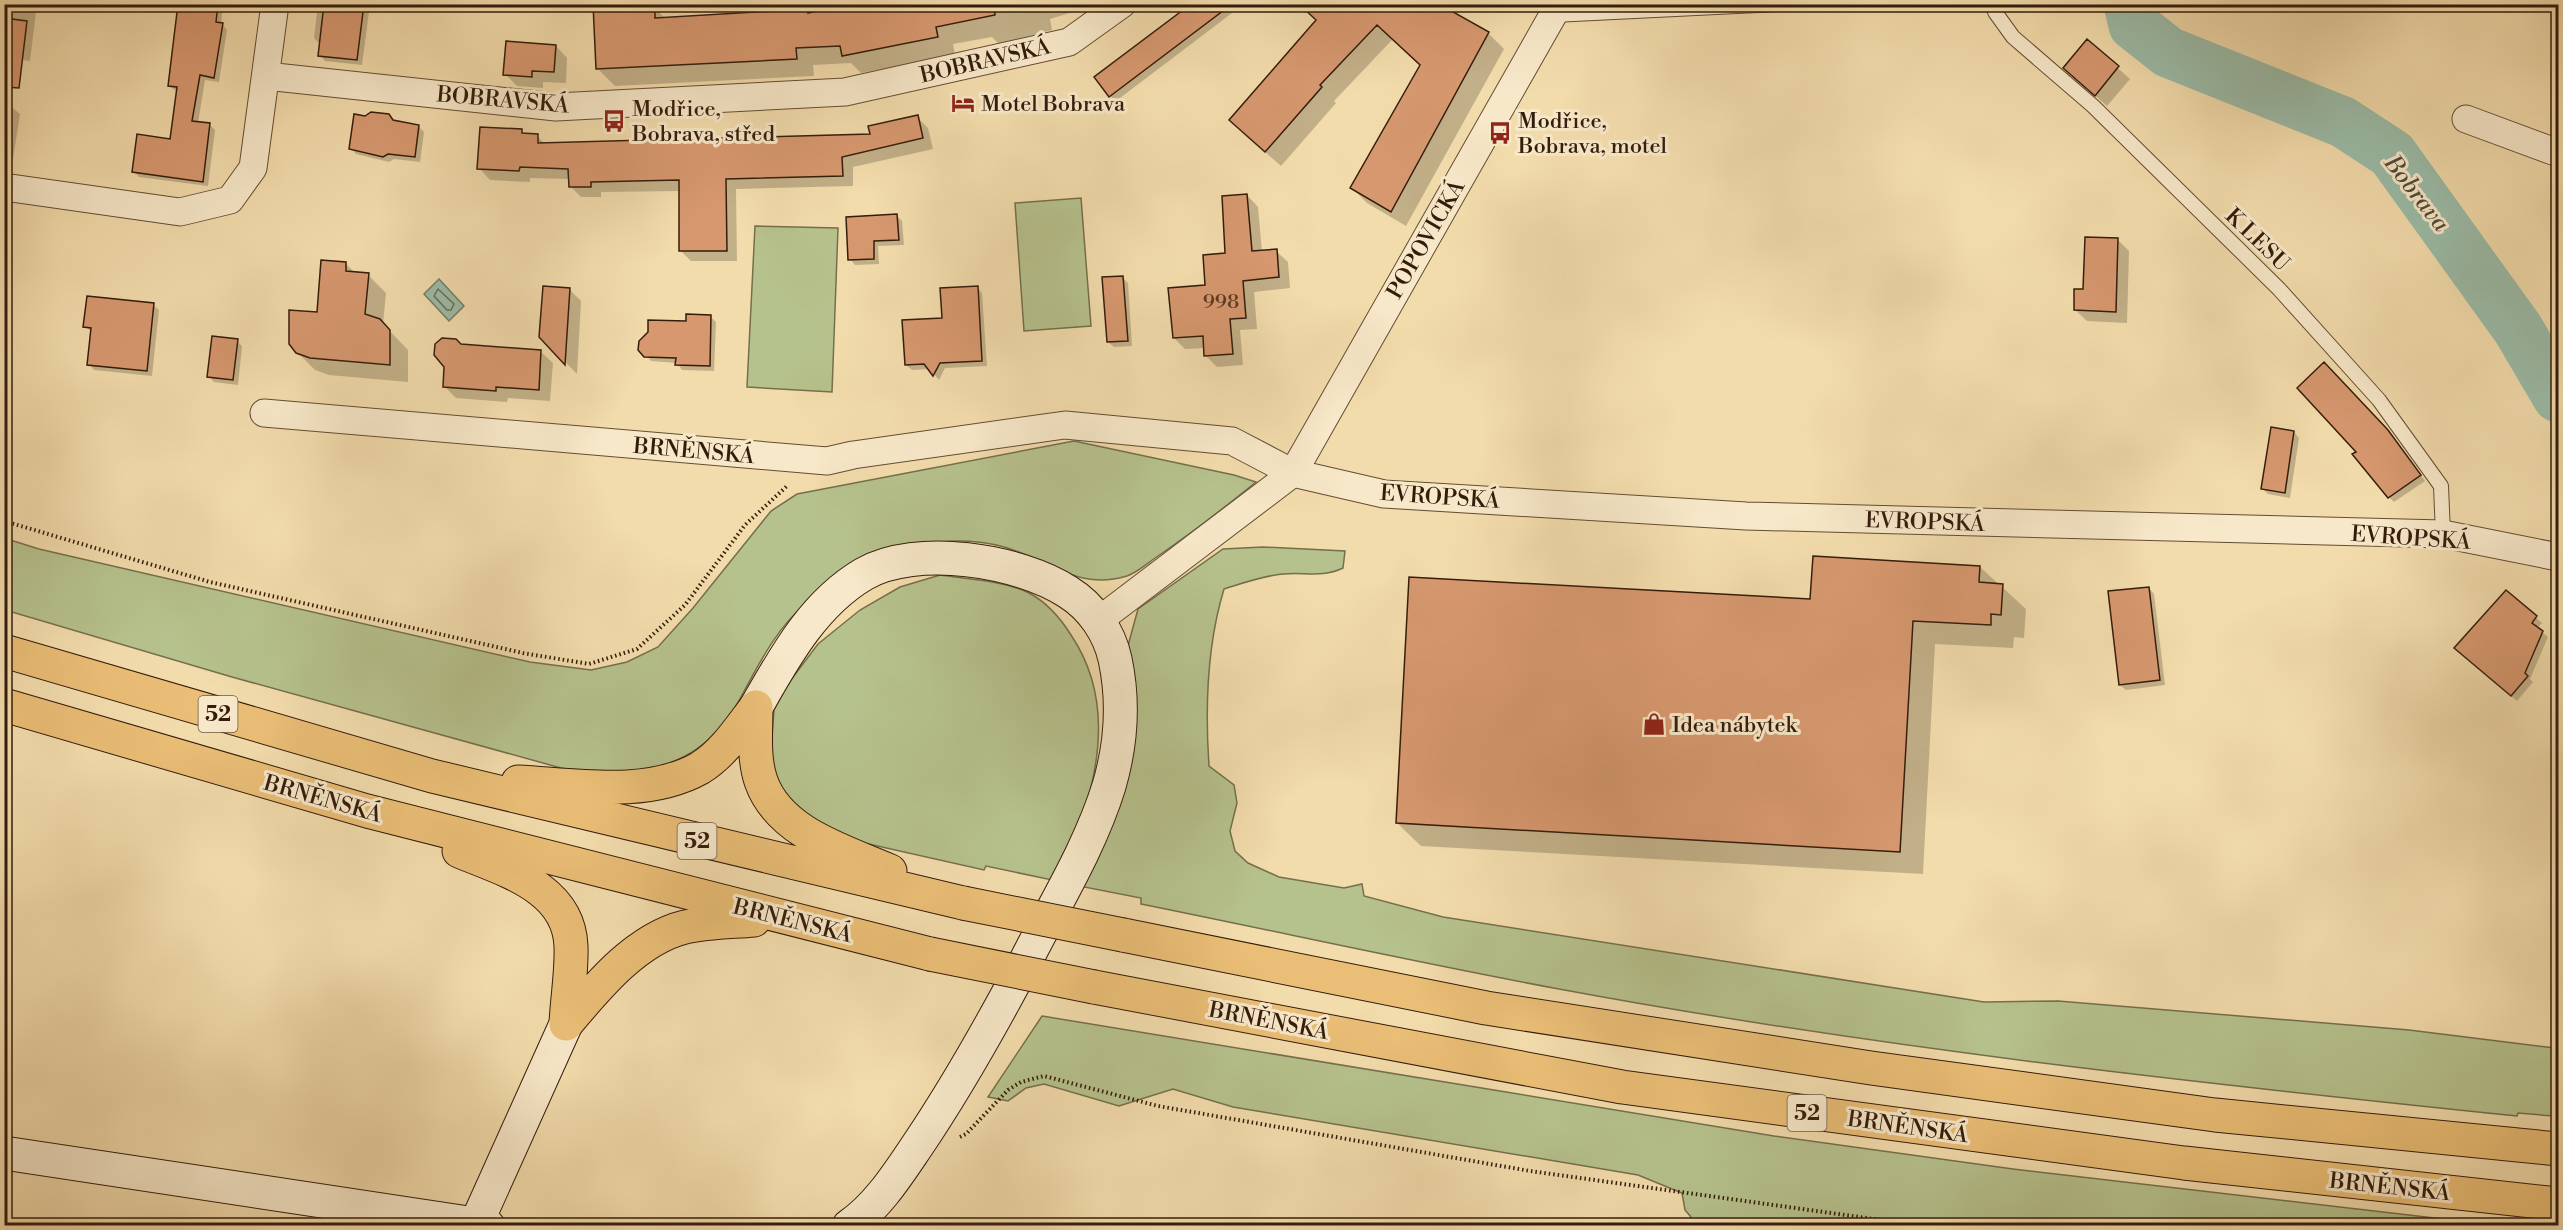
<svg xmlns="http://www.w3.org/2000/svg" width="2563" height="1230" font-family="'Libre Bodoni',serif">
  <style>
    .green { fill: #b6c28d; stroke: #756f4c; stroke-width: 1.5 }
    .water { fill: #9bbca8; stroke: #727c69; stroke-width: 1.5 }
    .shadow { fill: #0003 }
    .lines { fill: none; stroke-linecap: round; stroke-linejoin: round }
    .shore { stroke: #686c5a; stroke-width: 1.5 }
    .river { stroke: #9bbca8; stroke-width: 51 }
    .building { fill: #d7986f; stroke: #341c0b; stroke-width: 1.5 }
    .lane-casing { stroke: #644c33; stroke-width: 16 }
    .street-casing { stroke: #644c33; stroke-width: 29 }
    .secondary-casing { stroke: #341c0b; stroke-width: 35 }
    .highway-casing { stroke: #341c0b; stroke-width: 35 }
    .path { stroke: #341c0b; stroke-width: 4; stroke-dasharray: 1.5 3; stroke-linecap: butt }
    .lane { stroke: #f7e8c9; stroke-width: 14 }
    .street { stroke: #f7e8c9; stroke-width: 27 }
    .secondary { stroke: #f7e8c9; stroke-width: 33 }
    .highway { stroke: #eabe76; stroke-width: 33 }
    .highway-bridge-casing { stroke: #341c0b; stroke-width: 35; stroke-linecap: butt }
    .highway-bridge { stroke: #eabe76; stroke-width: 33 }
    .labels { text-anchor: middle; stroke-width: 6; stroke-linejoin: round; paint-order: stroke }
    .number-label { font-size: 20px; fill: #5d3b24 }
    .shield { fill: #f7e8c9; stroke: #6e5944; stroke-width: 1.5 }
    .shield-label { font-size: 21px; font-weight: bold; fill: #341c0b }
    .street-label { font-size: 22px; fill: #341c0b; stroke: #f7e8c9 }
    .poi-label { font-size: 22px; fill: #341c0b; stroke: #f7e8c9; text-anchor: start }
    .water-label { font-size: 24px; font-style: italic; fill: #534c3a; stroke: #f7e8c9 }
  </style>
  <rect width="100%" height="100%" fill="#f3dcac"/>
  <filter id="stains"><feTurbulence type="fractalNoise" baseFrequency=".00333" numOctaves="4"/><feColorMatrix values="0 0 0 0 .2 0 0 0 0 .09 0 0 0 0 .02 0 0 0 .5 -.17"/></filter>
  <radialGradient id="worn" r=".72"><stop offset=".6" stop-color="#630" stop-opacity="0"/><stop offset="1" stop-color="#630" stop-opacity=".3"/></radialGradient>
  <path class="green" d="M1081,198L1091,326L1024,331L1015,203Z
    M755,226L838,228L832,392L747,387Z
    M1074,441L1234,475L1256,482C1224,508 1192,533 1158,556C1149,562 1138,572 1127,576C1081,590 1057,565 1016,551C988,540 951,538 922,545C903,550 883,565 866,574C846,584 822,592 805,605C775,628 754,674 736,706C699,770 628,782 561,768L232,677L5,610L4,538L39,549L530,662L591,670L627,662L658,647L693,608L771,511L797,494Z
    M1263,547L1345,551L1343,568C1322,578 1306,572 1283,574C1262,576 1243,583 1224,589C1207,645 1205,708 1209,766L1234,785L1237,803L1230,831L1235,851L1248,863L1279,877L1344,888L1362,884L1364,896L1443,917L1984,1002L2058,1001L2409,1030L2555,1048L2553,1116L2518,1113L2517,1116C2197,1083 1876,1048 1559,989C1419,963 1280,932 1141,904V898L1079,886L1126,653L1138,609L1223,549Z
    M940,575C967,579 1005,581 1029,593C1046,602 1061,619 1071,635C1110,693 1102,759 1081,823C1074,842 1061,861 1052,880L986,866L984,870L833,836L783,798L770,765L774,710L787,685L818,644L860,610L900,587Z
    M1042,1016L1774,1136L2013,1169L2495,1225H1690L1691,1217L1685,1210L1682,1193L1638,1175L1233,1107L1173,1089L1119,1106L1044,1084L1026,1088L1008,1101L988,1097Z"/>
  <path class="water" d="M439,279L464,306L449,321L424,294Z"/>
  <path class="shadow" d="M4,4H37L30,61L4,58Z
    M180,4H223L221,23L227,30L219,82L205,80L198,123L209,124L215,130L208,186L139,177L134,171L171,141L178,92L169,86Z
    M318,4H370L362,65L325,61L320,55L321,45L314,38Z
    M594,4H645L654,7L666,19L807,10L811,14L859,4H1099L1050,19L1052,30L999,44L992,37L953,44L955,55L861,73L851,63L813,65L814,76L615,86L597,68Z
    M1193,4H1244L1116,101L1110,96Z
    M1318,4H1455L1449,11L1488,33L1504,49L1406,226L1367,203L1352,188L1421,65L1393,39L1334,101L1336,103L1281,166L1246,135L1318,21Z
    M1922,4H1957V11L1926,9Z
    M2087,41L2130,79L2107,106L2077,80Z
    M556,46L567,58L566,83L543,82V88L517,86L505,74Z
    M4,107L14,109L20,114L13,159L4,158Z
    M917,117L928,128L933,149L853,167V186L736,189L737,261H691L680,250V191L601,192V197H581L570,186V179L530,178V182L490,180L479,168L521,131L526,135L537,136L546,145L872,135Z
    M394,122L418,126L424,132L420,162L394,159L389,162L356,154L351,148Z
    M1247,195L1258,207L1262,252L1276,251L1288,262L1290,288L1254,292L1257,329L1240,330L1243,365L1217,367L1206,356L1205,348L1185,349L1174,338L1227,255Z
    M897,216L902,221L904,245L878,246L879,264L855,265L850,259Z
    M2117,239L2129,251L2127,323L2087,321L2075,310Z
    M346,264L356,274L368,275L386,293L383,324L408,350V382L329,375L315,370L297,352Z
    M1122,277L1128,283L1132,346L1114,347L1108,342Z
    M977,287L982,293L987,366L945,368L939,380L930,369L912,370L906,365L943,320Z
    M570,290L581,301L577,374L541,337Z
    M153,305L159,310L152,376L94,370L89,364L92,332L85,326Z
    M711,317L716,322L714,371L682,370L677,363L651,361L640,349L687,322Z
    M237,341L242,346L238,385L214,382L209,376Z
    M461,346L541,352L553,363L550,401L508,398L507,402L456,398L445,387L446,367Z
    M2294,432L2299,438L2290,498L2268,494L2263,489Z
    M2393,437L2425,481L2394,502L2389,497Z
    M1980,567L2026,609L2024,638L2014,637L2013,648L1935,644L1923,874L1421,846L1397,823L1811,601Z
    M2149,588L2154,594L2165,685L2126,690L2120,685Z
    M2506,592L2542,623L2537,628L2548,637L2530,679L2533,682L2517,701L2462,654Z"/>
  <g class="lines">
    <path class="shore" d="M438,289L454,304L451,310H447L434,296Z"/>
    <path class="river" d="M2129,4L2134,25L2168,52L2343,122L2392,154L2518,329L2558,397"/>
  </g>
  <path class="building" d="M178,4H218L216,22L223,23L214,78L200,75L192,121L210,123L203,182L132,172L137,134L170,139L177,87L168,86Z
    M324,4H364L357,60L318,56Z
    M593,4L655,6V18L808,9V13L850,4H994L995,15L936,27L938,37L842,56L840,46L796,48L797,59L596,69Z
    M1191,4H1232L1109,97L1094,77Z
    M1299,4H1439L1489,32L1391,212L1350,188L1420,65L1377,25L1320,85L1322,87L1265,152L1229,120L1316,20Z
    M4,18L27,21L19,88L4,87Z
    M2087,39L2119,66L2095,96L2063,68Z
    M506,41L556,45L554,72L532,71V77L503,75Z
    M371,112L389,114L393,120L419,125L415,157L388,154L383,157L349,149L354,114L365,116Z
    M918,115L923,138L842,157L843,176L726,179L727,251H679V180L591,182V187H569L568,169L520,167L519,171L477,169L480,127L522,129V133L538,134V143L870,134L868,126Z
    M1247,194L1252,251L1277,249L1279,277L1243,281L1246,318L1230,319L1233,354L1204,356L1203,336L1173,338L1168,288L1205,285L1203,255L1225,253L1222,196Z
    M897,214L899,240L874,241V259L848,260L846,217Z
    M2085,237L2118,238L2116,312L2074,310V289H2083Z
    M321,260L346,262V271L369,273L365,314L380,319L390,330V365L310,358L296,353L289,344V310L317,312Z
    M1123,276L1128,341L1107,342L1102,277Z
    M543,286L570,288L565,365L539,337Z
    M978,286L982,361L940,363L933,376L924,364L905,365L902,320L942,318L940,288Z
    M87,296L154,303L147,371L87,365L91,328L83,327Z
    M686,314L711,315L710,366L675,365L676,358L644,357L638,350L639,341L648,332V320L686,321Z
    M212,336L238,339L233,380L207,377Z
    M442,338L456,339L461,344L541,350L539,390L496,387V391L443,387L444,367L434,355L435,344Z
    M2324,362L2388,430L2421,475L2388,498L2352,454L2356,452L2297,388Z
    M2271,427L2294,431L2285,493L2261,489Z
    M1813,556L1980,566L1979,582L2003,584L2001,615L1991,614V625L1913,621L1900,852L1396,823L1409,577L1810,599Z
    M2149,587L2160,680L2119,685L2108,591Z
    M2506,590L2537,616L2532,623L2543,631L2525,673L2528,676L2511,696L2454,648Z"/>
  <g class="lines">
    <g class="lane-casing">
      <path id="lane" d="M1995,4V12L2013,37L2093,106L2279,289L2379,400L2441,486L2443,534
        M1553,15L1778,4"/>
    </g>
    <g class="street-casing">
      <path id="street" d="M266,76L556,107L845,92L1069,42L1122,4
        M2466,119L2558,153
        M4,187L180,212L230,200L253,168L275,4
        M264,413L827,461L853,455L1065,425L1232,441L1293,473L1384,494L1746,516L2443,534L2558,557
        M1098,621L1293,473L1553,15L1552,4"/>
    </g>
    <g class="secondary-casing">
      <path id="secondary" d="M756,707C784,658 813,604 864,574C916,544 1019,560 1068,592C1092,607 1109,632 1115,659C1124,701 1121,745 1109,786C1092,841 1062,892 1035,943C999,1012 961,1081 917,1146C898,1174 878,1206 849,1226
        M4,1153L488,1226
        M476,1224L566,1024"/>
    </g>
    <g class="highway-casing">
      <path id="highway" d="M4,651L432,776L963,903
        M4,705L367,811L930,954
        M756,707C756,730 753,758 761,781C779,833 844,851 890,871
        M518,782C576,785 647,798 700,768C724,753 739,729 756,707
        M459,851C504,870 569,887 571,946C572,972 567,999 566,1024
        M1123,935L1486,1008L1871,1068L2215,1115L2558,1149
        M1094,987L1622,1087L2184,1163L2558,1204
        M566,1024C597,987 636,939 685,927C708,922 731,922 754,920"/>
    </g>
    <path class="path" d="M4,521L210,582L523,653L589,664L637,649L685,605L745,525L787,486
      M960,1137L966,1134L1008,1090L1021,1082L1044,1076L1158,1106L1530,1171L1924,1226"/>
    <use href="#lane" class="lane"/>
    <use href="#street" class="street"/>
    <use href="#secondary" class="secondary"/>
    <use href="#highway" class="highway"/>
    <g class="highway-bridge-casing">
      <path id="highway-bridge" d="M963,903L1123,935
        M930,954L1094,987"/>
    </g>
    <use href="#highway-bridge" class="highway-bridge"/>
  </g>
  <defs>
    <g id="hotel-bare" transform="scale(1.8)"><path d="M-6-4.5h1.5V1H6V5H4.5V3h-9V5H-6ZM-4 0a1.8 1.8 0 1 1 3.6 0ZM.5 0V-2.5h3Q6-2.5 6 0Z" fill="#8f2418" stroke="#f7e8c9" stroke-width="2.5" paint-order="stroke"/></g>
    <g id="bus-bare" transform="scale(1.8)"><path d="M-5-6H5V4H4V6H2V4H-2V6H-4V4H-5ZM-3.5-4V0h7V-4ZM-3.5 1.2v1.5H-2V1.2ZM2 1.2v1.5H3.5V1.2Z" fill="#8f2418" stroke="#f7e8c9" stroke-width="2.5" paint-order="stroke"/></g>
    <g id="shop-bare" transform="scale(1.8)"><path d="M-5-2.5h2.3a2.7 3.5 0 0 1 5.4 0H5L5.5 6h-11ZM-1.5-2.5h3a1.5 2.3 0 0 0-3 0Z" fill="#8f2418" stroke="#f7e8c9" stroke-width="2.5" paint-order="stroke"/></g>
  </defs>
  <g fill-rule="evenodd">
    <use href="#hotel-bare" x="963" y="103"/>
    <use href="#bus-bare" x="614" y="121"/>
    <use href="#bus-bare" x="1500" y="133"/>
    <use href="#shop-bare" x="1654" y="724"/>
  </g>
  <g class="labels">
    <g class="number-label">
      <text x="1221" y="308">998</text>
    </g>
    <g class="shield">
      <rect x="198.5" y="696" width="39" height="36" rx="4.5"/>
      <rect x="677.5" y="823" width="39" height="36" rx="4.5"/>
      <rect x="1787.5" y="1095" width="39" height="36" rx="4.5"/>
    </g>
    <g class="shield-label">
      <text x="218" y="721">52</text>
      <text x="697" y="848">52</text>
      <text x="1807" y="1120">52</text>
    </g>
    <g class="street-label">
      <text transform="translate(985 60) rotate(-13)" y="8">BOBRAVSKÁ</text>
      <text transform="translate(503 99) rotate(5)" y="8">BOBRAVSKÁ</text>
      <text transform="translate(1425 239) rotate(-60)" y="8">POPOVICKÁ</text>
      <text transform="translate(2258 239) rotate(44)" y="8">K LESU</text>
      <text transform="translate(694 450) rotate(5)" y="8">BRNĚNSKÁ</text>
      <text transform="translate(1440 496) rotate(4)" y="8">EVROPSKÁ</text>
      <text transform="translate(1925 521) rotate(2)" y="8">EVROPSKÁ</text>
      <text transform="translate(2411 537) rotate(4)" y="8">EVROPSKÁ</text>
      <text transform="translate(323 798) rotate(16)" y="8">BRNĚNSKÁ</text>
      <text transform="translate(793 920) rotate(14)" y="8">BRNĚNSKÁ</text>
      <text transform="translate(1269 1020) rotate(11)" y="8">BRNĚNSKÁ</text>
      <text transform="translate(1908 1126) rotate(8)" y="8">BRNĚNSKÁ</text>
      <text transform="translate(2390 1186) rotate(6)" y="8">BRNĚNSKÁ</text>
    </g>
    <g class="poi-label">
      <text x="981" y="111">Motel Bobrava</text>
      <text x="632" y="116">Modřice,<tspan x="632" dy="25">Bobrava, střed</tspan></text>
      <text x="1518" y="128">Modřice,<tspan x="1518" dy="25">Bobrava, motel</tspan></text>
      <text x="1672" y="732">Idea nábytek</text>
    </g>
    <g class="water-label">
      <text transform="translate(2417 193) rotate(52)" y="8">Bobrava</text>
    </g>
  </g>
  <rect width="2563" height="1230" fill="none" stroke="#f3dcac" stroke-width="24"/>
  <rect x="6" y="6" width="2551" height="1218" fill="none" stroke="#341c0b" stroke-width="3"/>
  <rect x="12" y="12" width="2539" height="1206" fill="none" stroke="#341c0b" stroke-width="1.5"/>
  <rect width="100%" height="100%" filter="url(#stains)"/>
  <rect width="100%" height="100%" fill="url(#worn)"/>
</svg>
